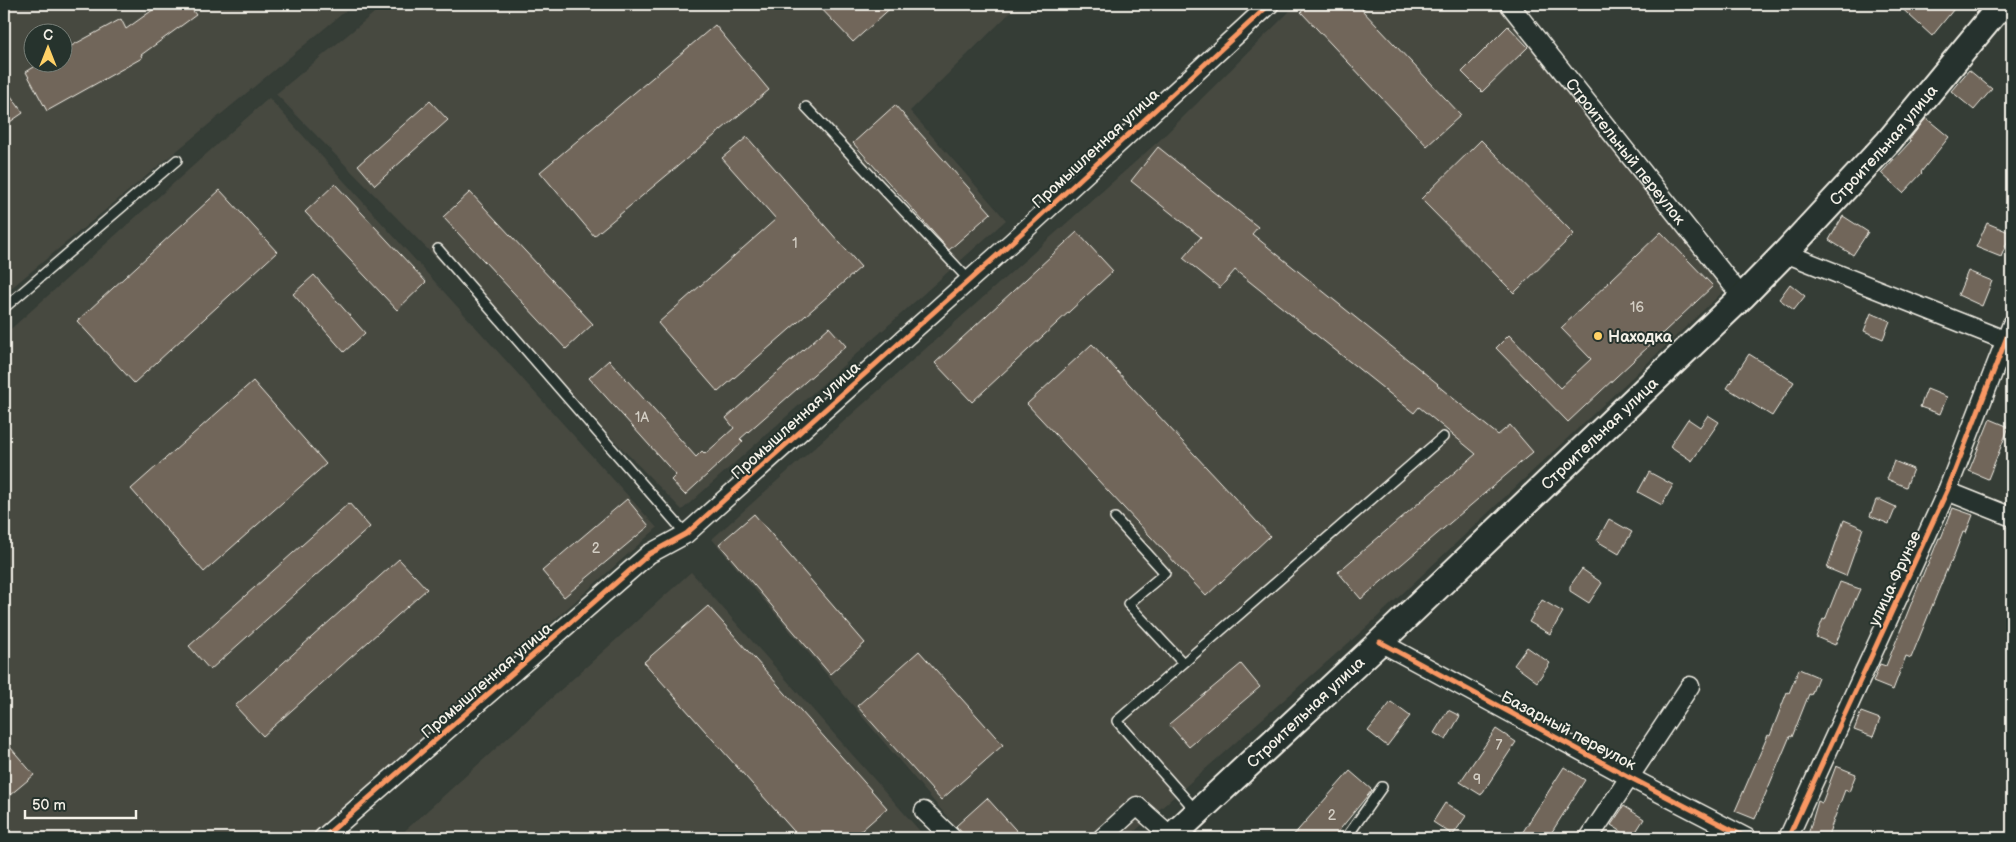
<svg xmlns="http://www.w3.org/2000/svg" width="2016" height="842" font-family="'Balsamiq Sans',sans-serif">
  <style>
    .built { fill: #474941; fill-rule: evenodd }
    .building { fill: #71665a; stroke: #f4f1e8 }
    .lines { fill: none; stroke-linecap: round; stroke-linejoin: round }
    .service-casing { stroke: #f4f1e8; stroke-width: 12 }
    .minor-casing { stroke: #f4f1e8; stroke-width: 21 }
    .secondary-casing { stroke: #f4f1e8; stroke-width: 29 }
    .service { stroke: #26332d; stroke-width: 9 }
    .minor { stroke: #26332d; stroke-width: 18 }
    .secondary { stroke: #26332d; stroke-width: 25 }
    .cycleway-casing { stroke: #26332d; stroke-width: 8 }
    .cycleway { stroke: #f99763; stroke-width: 5 }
    .poi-dot { fill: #ffd166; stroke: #26332d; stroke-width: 2 }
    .labels { text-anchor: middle; stroke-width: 4; stroke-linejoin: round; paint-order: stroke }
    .number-label { font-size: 14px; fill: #d3cec4 }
    .street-label { font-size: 16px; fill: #f4f1e8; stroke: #26332d }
    .poi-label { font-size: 16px; font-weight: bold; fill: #f4f1e8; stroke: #26332d; text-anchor: start }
  </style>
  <rect width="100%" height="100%" fill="#353d36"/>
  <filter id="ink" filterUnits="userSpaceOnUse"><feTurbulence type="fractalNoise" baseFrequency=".02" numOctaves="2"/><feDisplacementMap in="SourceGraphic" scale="10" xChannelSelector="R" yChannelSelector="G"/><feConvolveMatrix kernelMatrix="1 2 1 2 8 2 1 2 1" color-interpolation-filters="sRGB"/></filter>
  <g filter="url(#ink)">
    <path class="built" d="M15,4H354L4,294V10ZM32,32H62V62H32Z
      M385,4H1019L910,111L1006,220L682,510L276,94Z
      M1297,4H1497L1729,286L1370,624L1127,838H965L712,539L1161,139Z
      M269,98L657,528L311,838H4V335Z
      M691,572L926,838H397Z"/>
    <path class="building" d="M161,4H188L196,15L141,55L142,58L47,111L26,72L42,62H62V51L121,19L126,29Z
      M817,4H895L853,42Z
      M1310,4H1369L1362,10L1461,115L1427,146L1301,12Z
      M1897,4H1958L1932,36Z
      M715,25L769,90L594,236L540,172Z
      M1508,26L1528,47L1482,92L1462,72Z
      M1969,70L1992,89L1974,110L1951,91Z
      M4,86L23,113L4,126Z
      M430,101L448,120L375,185L358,165Z
      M895,105L991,213L949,250L853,143Z
      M1926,118L1949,137L1921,172L1922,173L1903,193L1881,173L1911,141L1909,140Z
      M747,137L861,267L718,392L658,323L776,219L722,158Z
      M1481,140L1574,234L1514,293L1421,199Z
      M1158,147L1258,227L1252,234L1438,384L1437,385L1498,435L1510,425L1533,452L1361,599L1338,572L1476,454L1419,407L1414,413L1235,270L1220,288L1183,258L1201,237L1131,181Z
      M335,184L426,282L397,310L305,212Z
      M220,190L277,252L134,383L77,321Z
      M470,192L593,324L566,349L443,217Z
      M1843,216L1868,232L1853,255L1829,240Z
      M1987,223L2011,233L2001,257L1976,247Z
      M1077,232L1113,271L972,402L935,363Z
      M1661,232L1713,286L1568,422L1496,348L1509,335L1560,388L1591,359L1561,328Z
      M1968,271L1992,281L1982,306L1958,295Z
      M314,275L365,333L344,352L293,294Z
      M1790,284L1805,296L1794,310L1779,299Z
      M1871,313L1890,321L1883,339L1864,331Z
      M829,327L846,346L740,439L743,442L685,495L671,480L676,475L589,378L609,360L696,457L702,451L705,454L734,428L726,418Z
      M1092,344L1270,536L1206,596L1027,404Z
      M1749,354L1794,382L1772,416L1727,388Z
      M253,381L326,464L204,572L131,489Z
      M1927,389L1947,397L1940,414L1920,407Z
      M1708,415L1719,422L1692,461L1670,446L1688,419L1700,427Z
      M1990,419L2009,427L1988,479L1969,471Z
      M1894,461L1913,469L1906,487L1887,479Z
      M1649,472L1673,485L1662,505L1638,492Z
      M627,499L649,526L564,597L542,571Z
      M1876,500H1881L1896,507L1889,524L1870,516Z
      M349,503L370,527L210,670L189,646Z
      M1953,508L1973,515L1966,533L1963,532L1951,563L1950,562L1911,658L1906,656L1893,690L1873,682L1880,664L1886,666L1926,567H1927L1939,538H1941Z
      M754,514L865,643L830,674L719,544Z
      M1609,519L1632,532L1619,554L1597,541Z
      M1844,520L1863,528L1846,576L1827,568Z
      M399,559L427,589L263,736L235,706Z
      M1582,569L1602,583L1589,603L1570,591V586Z
      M1840,582L1860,589L1835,645L1816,637L1823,619L1825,620Z
      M1542,600L1563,612L1550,634L1529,622Z
      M708,606L887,808L853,838H800L644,662Z
      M1527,647L1550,663L1537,682L1514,665Z
      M919,651L1003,745L941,800L857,706Z
      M1241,664L1260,687L1189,747L1169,724Z
      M1799,669L1818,677L1811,695L1809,694L1792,737L1790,736L1755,819L1735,811L1768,735L1770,736L1787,692L1789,693Z
      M1391,702L1410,716L1387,746L1368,731Z
      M1448,710L1460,716L1446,740L1434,733Z
      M1861,712L1880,719L1873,737L1854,730Z
      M1496,729L1516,742L1481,795L1460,782Z
      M4,740L34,775L4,800Z
      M1836,766L1856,774L1849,792L1845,790L1827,838H1807L1818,801L1822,803Z
      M1564,767L1585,780L1548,838H1519Z
      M1350,771L1372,790L1333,838H1291Z
      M987,798L1023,838H967L956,826Z
      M1445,803L1466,816L1453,835L1433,822Z
      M1624,806L1644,819L1632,838L1611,825Z"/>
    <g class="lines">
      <g class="service-casing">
        <path id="service" d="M806,107L969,280
          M438,249L686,534
          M4,308L177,160
          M1115,518L1165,573L1128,604L1183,663
          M1197,812L1117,721L1443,437
          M1346,838L1382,787"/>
      </g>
      <g class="minor-casing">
        <g id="minor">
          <path id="s1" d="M1509,4L1742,297"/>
          <path d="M1785,253L2012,343"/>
          <path d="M1947,491L2012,517"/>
          <path d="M1380,642L1629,777L1747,838"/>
          <path d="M924,811L952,838"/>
          <path d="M323,838L649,554L686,534L1013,241L1270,4"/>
          <path d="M1102,838L1137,806L1173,838"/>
          <path d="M1589,838L1690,686"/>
          <path d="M1788,838L1947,491L2012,324"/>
        </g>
      </g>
      <g class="secondary-casing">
        <g id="secondary">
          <path id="s2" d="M1170,838L1380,642L1742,297L1785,253L1888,142L2002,4"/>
        </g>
      </g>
      <use href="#service" class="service"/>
      <use href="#minor" class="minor"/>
      <use href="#secondary" class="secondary"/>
      <g class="cycleway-casing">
        <path id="cycleway" d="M1380,642L1629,777L1747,838
          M323,838L649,554L686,534L1013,241L1270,4
          M1788,838L1947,491L2012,324"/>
      </g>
      <use href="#cycleway" class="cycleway"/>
    </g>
  </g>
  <circle class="poi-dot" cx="1598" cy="336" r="5"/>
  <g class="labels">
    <g class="number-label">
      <text x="795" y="248">1</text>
      <text x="1637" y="312">16</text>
      <text x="642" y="422">1А</text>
      <text x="596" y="553">2</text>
      <text x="1499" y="750">7</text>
      <text x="1477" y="784">9</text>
      <text x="1332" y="820">2</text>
    </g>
    <g class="street-label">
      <text dy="6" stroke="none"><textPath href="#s2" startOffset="995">Строительная улица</textPath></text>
      <text transform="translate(1095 148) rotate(-43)" y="6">Промышленная улица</text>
      <text dy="6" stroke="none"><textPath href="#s1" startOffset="188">Строительный переулок</textPath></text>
      <text transform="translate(795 420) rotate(-42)" y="6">Промышленная улица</text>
      <text dy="6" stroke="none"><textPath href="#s2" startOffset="590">Строительная улица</textPath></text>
      <text transform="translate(1894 578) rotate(-65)" y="6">улица Фрунзе</text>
      <text transform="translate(486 680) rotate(-41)" y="6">Промышленная улица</text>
      <text dy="6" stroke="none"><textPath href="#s2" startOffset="185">Строительная улица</textPath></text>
      <text transform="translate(1569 730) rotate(28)" y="6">Базарный переулок</text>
    </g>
    <g class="poi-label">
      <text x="1608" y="342">Находка</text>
    </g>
  </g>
  <rect width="2016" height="842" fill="none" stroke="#26332d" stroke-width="20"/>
  <rect x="10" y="10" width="1996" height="822" fill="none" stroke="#f4f1e8" stroke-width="2" filter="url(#ink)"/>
  <g transform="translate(48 48)"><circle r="24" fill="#26332d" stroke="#787f78"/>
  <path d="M0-4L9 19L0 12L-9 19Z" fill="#ffd166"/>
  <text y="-8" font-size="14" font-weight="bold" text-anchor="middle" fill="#f4f1e8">С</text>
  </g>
  <path d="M25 810v8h111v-8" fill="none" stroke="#f4f1e8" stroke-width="2.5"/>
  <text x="32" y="810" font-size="15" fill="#f4f1e8" stroke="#26332d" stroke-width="4" paint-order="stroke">50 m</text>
</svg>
